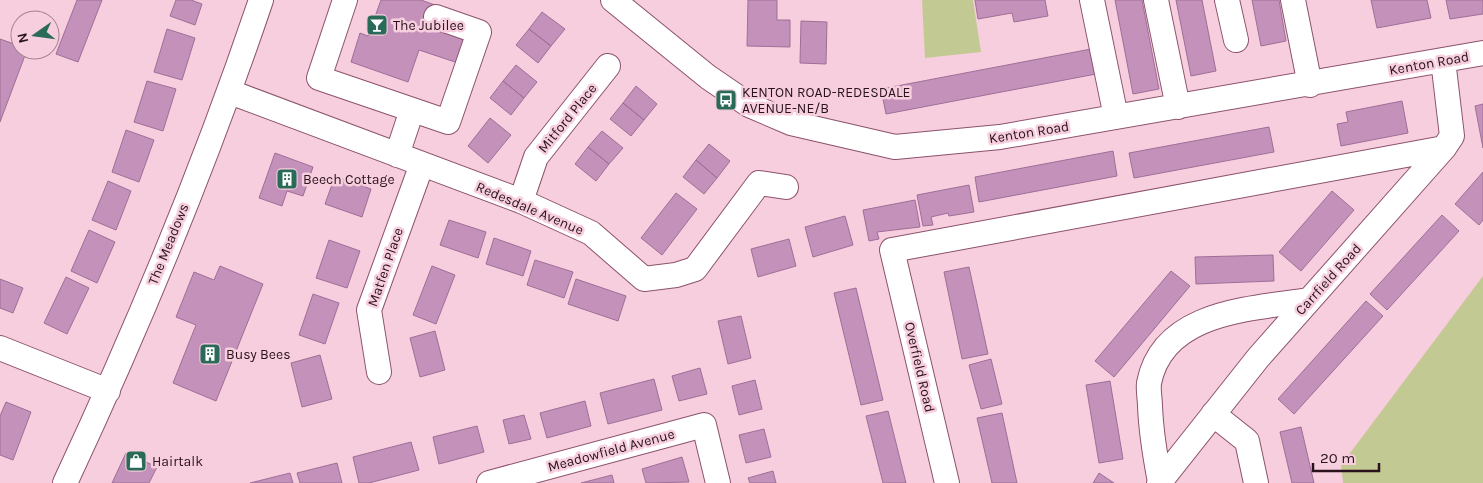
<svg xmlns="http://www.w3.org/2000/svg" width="1483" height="483" font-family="Karla,sans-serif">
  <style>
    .green { fill: #c3c993 }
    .building { fill: #c491bb; stroke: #9f6e97 }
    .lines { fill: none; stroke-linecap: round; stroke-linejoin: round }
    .minor-casing { stroke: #8c526c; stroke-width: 26 }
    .minor { stroke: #fff; stroke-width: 24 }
    .labels { text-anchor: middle; stroke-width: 5; stroke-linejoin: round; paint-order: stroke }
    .poi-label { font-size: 14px; fill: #29121c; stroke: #f7cede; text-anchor: start }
    .street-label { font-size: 14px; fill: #29121c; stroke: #f7cede }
  </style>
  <rect width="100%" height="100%" fill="#f7cede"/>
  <path class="green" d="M922,0H973L981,52L925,58Z
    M1483,276V483H1343L1341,465Z"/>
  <path class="building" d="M77,0H102L78,62L56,54Z
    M176,0H191L202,4L195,25L170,16Z
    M381,0H421L435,5L430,19L469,32L458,63L419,50L408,82L351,62L360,33L368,36Z
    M748,0H777V20H790V47L747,46Z
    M975,0H1045L1048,16L1014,22L1012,13L978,19Z
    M1115,0H1142L1159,89L1133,94Z
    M1176,0H1202L1216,71L1191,76Z
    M1252,0H1279L1286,41L1261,46Z
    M1371,0H1427L1431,18L1377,28Z
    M1446,0H1483V14L1450,19Z
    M542,12L565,29L551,46L529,29Z
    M801,21L827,22L826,64L800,63Z
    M167,29L195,38L182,80L154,72Z
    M529,29L551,46L538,63L516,45Z
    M0,39L20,46V50H27L0,122Z
    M1091,49L1096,74L886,114L881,89Z
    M516,65L537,82L524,98L503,81Z
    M147,81L176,89L163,131L134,122Z
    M503,81L524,98L511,115L490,98Z
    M636,86L657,104L644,120L623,103Z
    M1402,101L1408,133L1341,146L1337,124L1348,122L1346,112Z
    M623,103L644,120L631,136L610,119Z
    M1483,104V148L1475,106Z
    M490,118L511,135L488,163L468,146Z
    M1269,127L1274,152L1134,178L1129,153Z
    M126,130L154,140L139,182L112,172Z
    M602,131L623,148L609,164L588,147Z
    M709,144L730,161L717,178L696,160Z
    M588,147L609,164L596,181L575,164Z
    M1113,151L1117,176L979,202L975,177Z
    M275,153L313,167L303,196L287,191L282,206L259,198Z
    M696,160L717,178L704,194L683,177Z
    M1483,172V220L1479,225L1455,204Z
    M335,176L371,189L362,217L325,204Z
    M108,181L131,191L116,230L92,220Z
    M969,185L974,212L949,216L948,213L931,217L933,225L923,226L917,195Z
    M1332,191L1354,210L1301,271L1279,252Z
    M676,193L697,209L662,255L641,238Z
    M915,200L920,227L877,232L879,239L869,241L863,210Z
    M1442,215L1459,231L1387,310L1370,294Z
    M845,216L853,245L813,257L805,227Z
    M449,220L486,232L478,258L440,245Z
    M89,230L115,242L97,283L71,271Z
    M494,238L531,251L523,276L486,264Z
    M789,239L796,266L758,277L751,249Z
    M329,240L360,251L347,288L316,278Z
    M1273,255L1274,281L1196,284L1195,257Z
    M535,260L573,272L564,298L527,285Z
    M220,266L263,284L216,401L173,383L196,325L176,317L194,272L214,280Z
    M432,266L455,275L436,324L413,315Z
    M969,267L988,354L962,359L944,272Z
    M1171,271L1190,286L1114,377L1095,361Z
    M66,277L89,288L67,334L44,323Z
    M0,279L23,288L13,313L0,308Z
    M576,279L626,296L618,321L568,304Z
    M856,288L883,400L861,405L834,293Z
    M313,294L339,303L325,344L299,335Z
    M1366,301L1383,316L1294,414L1278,399Z
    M741,316L751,358L728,364L718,321Z
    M435,331L445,370L420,377L410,338Z
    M320,355L332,399L302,407L291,363Z
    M991,359L1002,404L981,409L969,365Z
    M700,368L707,394L679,401L672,376Z
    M654,379L662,410L608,424L600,393Z
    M755,380L762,409L739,415L732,386Z
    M1110,381L1123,459L1099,463L1086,385Z
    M585,401L591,426L547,438L540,413Z
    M6,402L31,412L13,460L0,455V416Z
    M888,411L906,483H883L866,416Z
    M1002,413L1017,483H992L977,418Z
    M524,415L531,439L509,444L503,420Z
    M477,426L484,452L439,464L433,437Z
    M1301,427L1314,483H1292L1280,432Z
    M764,429L771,457L746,463L739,435Z
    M411,442L419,470L369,483H359L353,457Z
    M126,453L157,467L149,483H112Z
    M682,457L689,482L646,483L642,469Z
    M337,463L342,483H300L297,473Z
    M773,471L776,483H750L748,478Z
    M290,473L293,483H250Z
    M1099,473L1114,483H1093Z
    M612,475L614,483H581Z"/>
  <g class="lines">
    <g class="minor-casing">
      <path id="minor" d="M345,0L319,78L448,122L479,32L436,17
        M613,0L708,77L749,105L791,123L895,147L1000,137L1483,53
        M1092,0L1116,117
        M1156,0L1178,107
        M1227,0L1236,40
        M1293,0L1310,85
        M230,92L521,201L591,233L644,279L676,275L695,269L759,183L786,187
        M397,155L412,110
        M521,201L536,157L608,66
        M0,348L108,391
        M379,372L369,310L422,164
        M1213,414L1247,441L1256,483
        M1160,482C1155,456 1151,432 1150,406C1150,399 1148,390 1149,383C1163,311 1251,309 1309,300
        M65,483C138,327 206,163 261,0
        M489,483L704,425L718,483
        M947,483L892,250L1444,148
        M1159,483L1258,358L1444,148L1452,136L1443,60"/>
    </g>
    <use href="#minor" class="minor"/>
  </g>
  <defs>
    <g id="bar-square" transform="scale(1.125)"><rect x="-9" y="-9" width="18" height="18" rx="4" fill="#2a6a59" stroke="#f7cede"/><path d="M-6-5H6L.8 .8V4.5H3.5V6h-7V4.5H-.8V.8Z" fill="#fff"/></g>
    <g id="bus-square" transform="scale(1.125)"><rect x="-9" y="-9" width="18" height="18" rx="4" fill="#2a6a59" stroke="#f7cede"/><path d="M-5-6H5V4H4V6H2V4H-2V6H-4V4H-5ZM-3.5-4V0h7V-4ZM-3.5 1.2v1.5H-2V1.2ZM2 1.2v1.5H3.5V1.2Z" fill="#fff"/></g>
    <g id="building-square" transform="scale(1.125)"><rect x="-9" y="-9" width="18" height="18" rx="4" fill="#2a6a59" stroke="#f7cede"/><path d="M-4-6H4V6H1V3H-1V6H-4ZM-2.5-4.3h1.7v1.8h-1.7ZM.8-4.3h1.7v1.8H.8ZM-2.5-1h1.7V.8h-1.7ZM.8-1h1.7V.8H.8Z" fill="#fff"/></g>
    <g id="shop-square" transform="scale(1.125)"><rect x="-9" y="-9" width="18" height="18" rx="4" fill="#2a6a59" stroke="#f7cede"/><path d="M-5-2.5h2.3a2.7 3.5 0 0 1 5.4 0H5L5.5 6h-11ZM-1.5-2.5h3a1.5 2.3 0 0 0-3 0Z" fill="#fff"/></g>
  </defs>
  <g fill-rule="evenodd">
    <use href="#bar-square" x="377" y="25"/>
    <use href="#bus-square" x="726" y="100"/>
    <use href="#building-square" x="287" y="179"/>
    <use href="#building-square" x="210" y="354"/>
    <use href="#shop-square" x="136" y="461"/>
  </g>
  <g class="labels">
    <g class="poi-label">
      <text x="393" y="30">The Jubilee</text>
      <text x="742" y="97">KENTON ROAD-REDESDALE<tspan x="742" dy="16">AVENUE-NE/B</tspan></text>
      <text x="303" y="184">Beech Cottage</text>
      <text x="226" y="359">Busy Bees</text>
      <text x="152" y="466">Hairtalk</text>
    </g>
    <g class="street-label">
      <text transform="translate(1429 63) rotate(-10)" y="5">Kenton Road</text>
      <text transform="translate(567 118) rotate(-51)" y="5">Mitford Place</text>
      <text transform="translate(1029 132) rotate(-9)" y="5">Kenton Road</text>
      <text transform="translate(530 208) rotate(23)" y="5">Redesdale Avenue</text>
      <text transform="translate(168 244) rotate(-68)" y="5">The Meadows</text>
      <text transform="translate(385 267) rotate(-71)" y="5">Matfen Place</text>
      <text transform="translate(1328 279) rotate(-48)" y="5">Carrfield Road</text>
      <text transform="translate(920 367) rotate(77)" y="5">Overfield Road</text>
      <text transform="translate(611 450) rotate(-15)" y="5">Meadowfield Avenue</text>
    </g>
  </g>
  <g transform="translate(35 35) rotate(256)"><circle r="24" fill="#f7cede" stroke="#a58390"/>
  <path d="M0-4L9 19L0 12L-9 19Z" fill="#2a6a59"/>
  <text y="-8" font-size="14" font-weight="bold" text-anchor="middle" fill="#29121c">N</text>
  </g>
  <path d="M1313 463v8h66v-8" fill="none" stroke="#29121c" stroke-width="2.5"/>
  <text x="1320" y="463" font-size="15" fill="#29121c" stroke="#f7cede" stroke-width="4" paint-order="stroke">20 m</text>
</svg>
